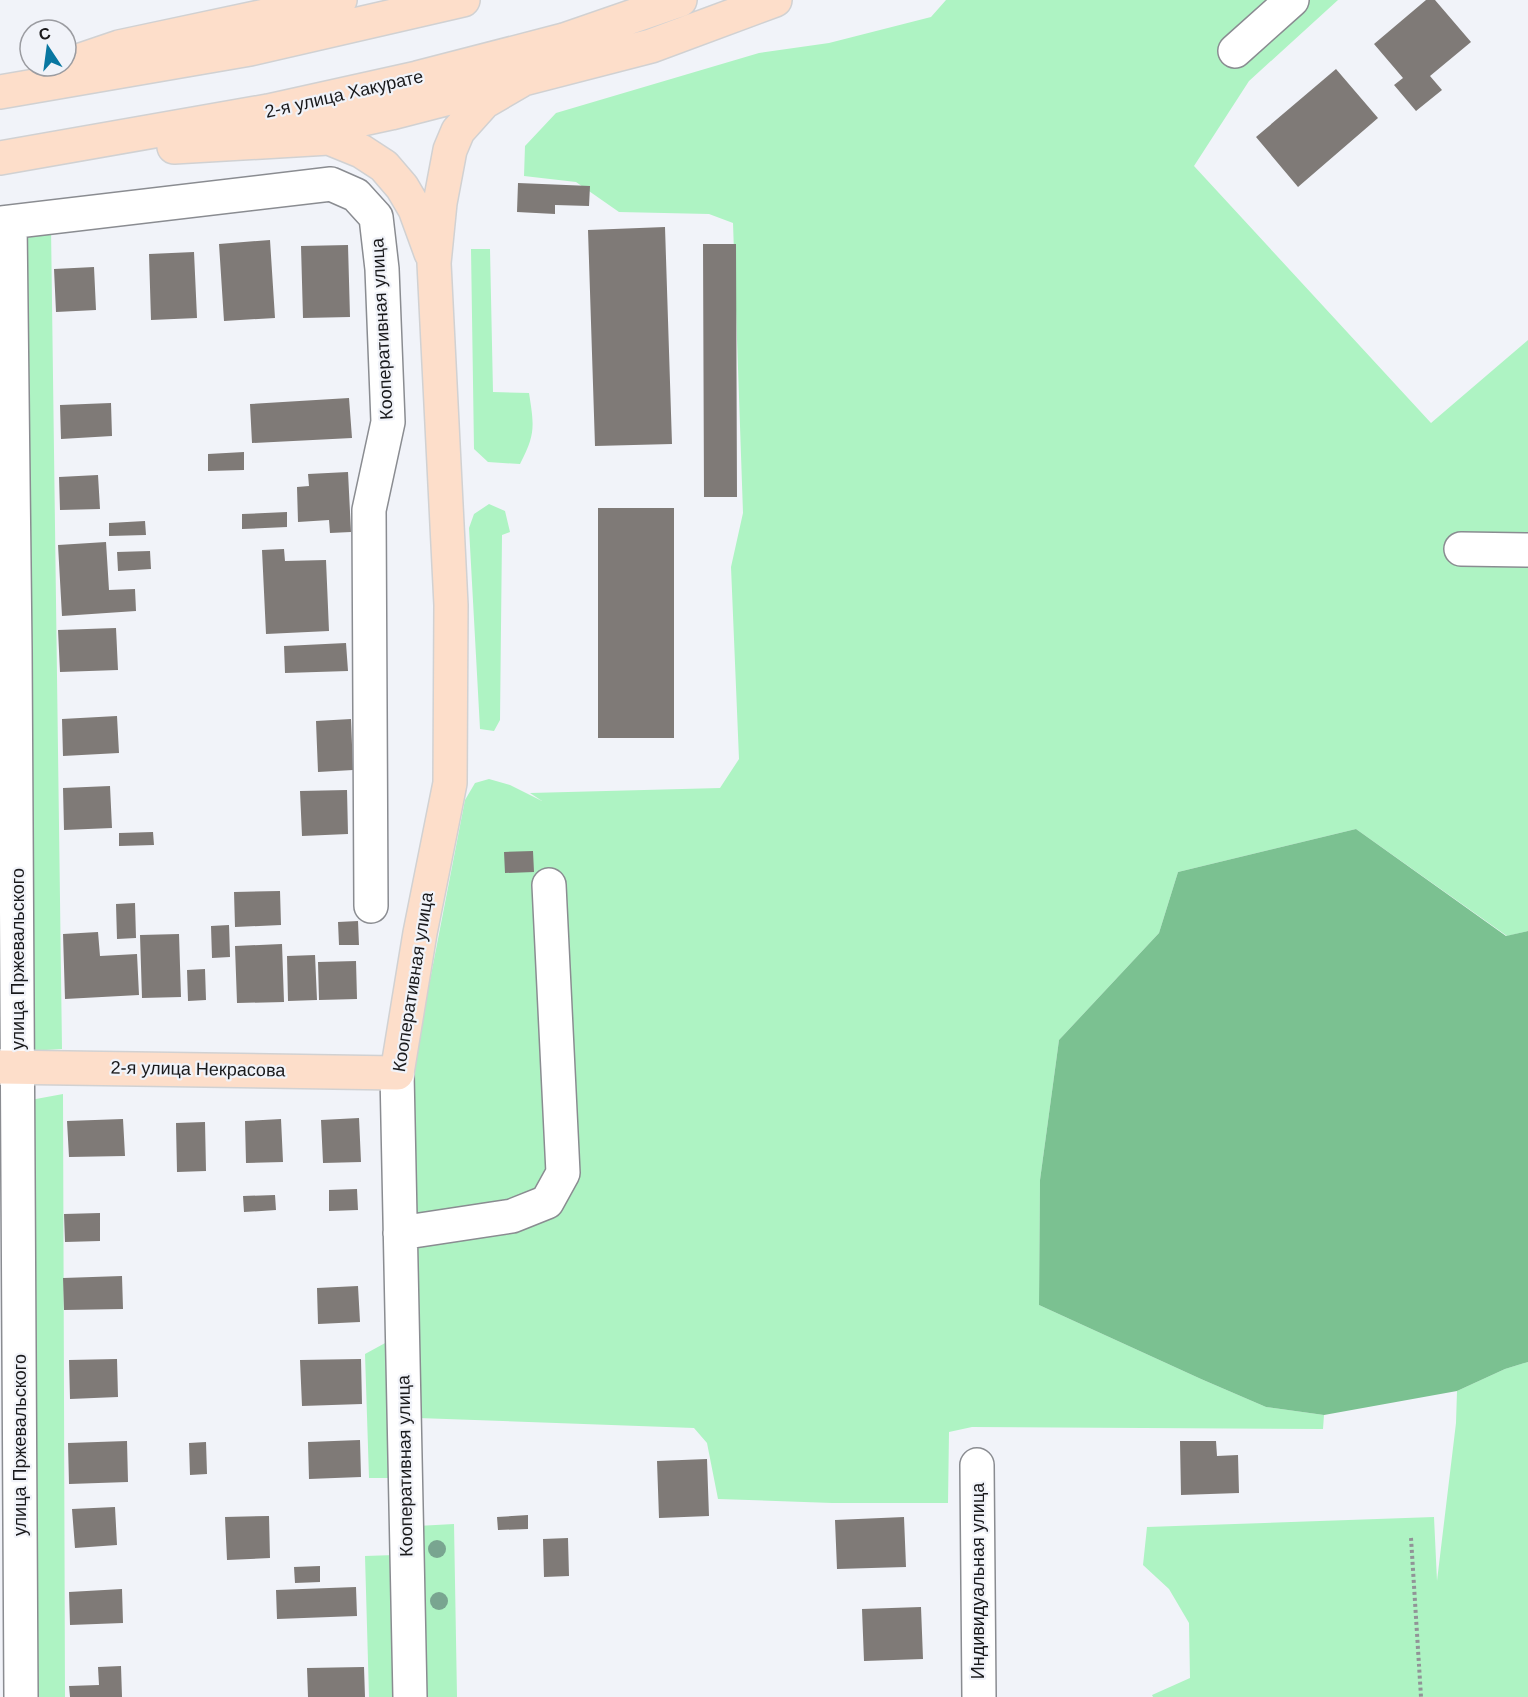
<svg xmlns="http://www.w3.org/2000/svg" width="1528" height="1697" font-family="Helvetica,sans-serif">
  <style>
    .green { fill: #aef3c3 }
    .forest { fill: #7bc191 }
    .building { fill: #7f7a77 }
    .lines { fill: none; stroke-linecap: round; stroke-linejoin: round }
    .minor-casing { stroke: #8a8c91; stroke-width: 36 }
    .major-casing { stroke: #d1d1d2; stroke-width: 36 }
    .path { stroke: #919397; stroke-width: 4; stroke-dasharray: 3 3; stroke-linecap: butt }
    .minor { stroke: #fff; stroke-width: 33 }
    .major { stroke: #fddeca; stroke-width: 33 }
    .tree { fill: #79a590 }
    .labels { text-anchor: middle; stroke-width: 4.5; stroke-linejoin: round; paint-order: stroke }
    .street-label { font-size: 18px; fill: #1a1a1c; stroke: #f1f3f9 }
  </style>
  <rect width="100%" height="100%" fill="#f1f3f9"/>
  <path class="green" d="M946,0H1338L1249,81L1194,166L1431,423L1528,340V931L1507,936L1356,829L1178,872L1159,933L1059,1040L1040,1180L1039,1305L1201,1379L1266,1407L1324,1415L1323,1429L972,1427L949,1432L948,1503H832L718,1499L707,1443L694,1428L418,1418L413,1253L425,1241L549,1216L568,909L561,881L547,1168L536,1193L520,1202L417,1217L410,1083L465,800L475,783L489,779L510,785L542,801L530,793L720,788L739,759L731,567L743,513L733,223L709,214L619,212L576,182L524,176L525,146L556,113L759,53L829,43L931,17Z
    M51,227L62,1049L30,1051L24,230Z
    M471,249H490L493,392L529,393C534,425 536,434 520,464L488,462L474,449Z
    M489,504L505,511L510,532L502,535L500,720L494,731L480,729L469,528L474,514Z
    M63,1094L65,1697H27L25,1101Z
    M387,1342L391,1478H369L365,1354Z
    M1528,1362V1697H1153L1152,1695L1190,1678L1189,1623L1169,1589L1143,1565L1147,1527L1434,1517L1437,1581L1456,1423L1457,1391L1505,1369Z
    M454,1524L457,1697H419L417,1526Z
    M395,1555L398,1697H369L365,1556Z"/>
  <path class="forest" d="M1356,829L1506,936L1528,931V1362L1505,1369L1457,1391L1324,1415L1266,1407L1201,1379L1039,1305L1040,1180L1059,1040L1159,933L1178,872Z"/>
  <path class="building" d="M1426,0H1435L1471,42L1430,76L1442,90L1416,111L1394,85L1403,78L1374,44Z
    M1336,69L1378,118L1298,187L1256,137Z
    M518,183L590,186L589,206L555,205V214L517,212Z
    M665,227L672,444L595,446L588,230Z
    M270,240L275,318L224,321L219,244Z
    M703,244H736L737,497H704Z
    M348,245L350,317L303,318L301,246Z
    M194,252L197,318L151,320L149,254Z
    M94,267L96,310L56,312L54,269Z
    M349,398L352,438L252,443L250,404Z
    M111,403L112,436L61,439L60,405Z
    M244,452V470L208,471V454Z
    M348,472L351,532L330,533L329,520L298,522L297,487L309,486L308,474Z
    M98,475L100,509L60,510L59,477Z
    M598,508H674V738H598Z
    M287,512V527L242,529V514Z
    M145,521L146,535L109,536V523Z
    M106,542L109,590L135,589L136,611L62,616L58,545Z
    M284,549L285,561L326,560L329,631L266,634L262,550Z
    M150,551L151,569L118,571L117,552Z
    M116,628L118,670L60,672L58,630Z
    M346,643L348,671L285,673L284,646Z
    M117,716L119,753L63,756L62,719Z
    M351,719L353,770L318,772L316,721Z
    M110,786L112,828L64,830L63,788Z
    M347,790L348,834L302,836L300,791Z
    M153,832L154,845L119,846V833Z
    M533,851L534,872L505,873L504,852Z
    M280,891L281,925L235,927L234,892Z
    M135,903L136,938L117,939L116,904Z
    M358,921L359,945H339L338,922Z
    M229,925L230,957L212,958L211,926Z
    M98,932L100,956L137,954L139,995L65,999L63,934Z
    M179,934L181,997L142,998L140,935Z
    M282,944L284,1002L237,1003L235,946Z
    M315,955L317,1000L288,1001L287,956Z
    M356,961L357,999L319,1000L318,962Z
    M205,969L206,1000L188,1001L187,970Z
    M359,1118L361,1162L323,1163L321,1120Z
    M123,1119L125,1156L69,1157L67,1121Z
    M281,1119L283,1162L246,1163L245,1121Z
    M205,1122L206,1171L177,1172L176,1123Z
    M357,1189L358,1210L329,1211V1190Z
    M275,1195L276,1210L244,1212L243,1196Z
    M100,1213V1241L65,1242L64,1214Z
    M122,1276L123,1309L64,1310L63,1278Z
    M358,1286L360,1322L318,1324L317,1288Z
    M117,1359L118,1397L70,1399L69,1360Z
    M361,1359L362,1404L302,1406L300,1360Z
    M360,1440L361,1477L309,1479L308,1442Z
    M127,1441L128,1482L69,1484L68,1443Z
    M1180,1441H1216L1217,1456L1238,1455L1239,1493L1181,1495Z
    M206,1442L207,1474L190,1475L189,1443Z
    M707,1459L709,1516L659,1518L657,1461Z
    M115,1507L117,1545L75,1548L72,1509Z
    M528,1515V1529L498,1530L497,1517Z
    M269,1516L270,1558L227,1560L225,1517Z
    M904,1517L906,1567L837,1569L835,1520Z
    M568,1538L569,1576L544,1577L543,1539Z
    M320,1566V1582L295,1583L294,1567Z
    M356,1587L357,1616L277,1619L276,1590Z
    M122,1589L123,1623L70,1625L69,1592Z
    M921,1607L923,1659L864,1661L862,1609Z
    M121,1666L122,1697H70L69,1686L99,1685L98,1667Z
    M364,1667L365,1697H308L307,1668Z"/>
  <g class="lines">
    <g class="minor-casing">
      <path id="minor" d="M1235,51L1292,0
        M10,222L15,650L21,1697
        M0,223L331,184L356,195L376,217L382,269L388,422L369,510L371,906
        M1461,549L1528,550
        M397,1073L410,1697
        M400,1233L512,1216L547,1202L563,1173L549,885
        M977,1465L979,1697"/>
    </g>
    <g class="major-casing">
      <path id="major" d="M66,65L119,47L340,0
        M0,92L250,49L463,0
        M262,141L391,113L651,46L775,0
        M174,147L329,138L361,151L384,166L402,187L415,209L431,253
        M0,158L268,111L417,78L564,40L680,0
        M0,1067L397,1073L420,933L450,783L451,605L434,263L440,203L450,150L458,131L484,102L520,81"/>
    </g>
    <path class="path" d="M1411,1538L1421,1697"/>
    <use href="#minor" class="minor"/>
    <use href="#major" class="major"/>
  </g>
  <g class="tree">
    <circle cx="437" cy="1549" r="9"/>
    <circle cx="439" cy="1601" r="9"/>
  </g>
  <g class="labels">
    <g class="street-label">
      <text transform="translate(344 94) rotate(-13)" y="6">2-я улица Хакурате</text>
      <text transform="translate(382 329) rotate(-93)" y="6">Кооперативная улица</text>
      <text transform="translate(18 959) rotate(-90)" y="6">улица Пржевальского</text>
      <text transform="translate(413 982) rotate(-81)" y="6">Кооперативная улица</text>
      <text transform="translate(198 1069) rotate(1)" y="6">2-я улица Некрасова</text>
      <text transform="translate(20 1445) rotate(-90)" y="6">улица Пржевальского</text>
      <text transform="translate(405 1466) rotate(-91)" y="6">Кооперативная улица</text>
      <text transform="translate(978 1581) rotate(-90)" y="6">Индивидуальная улица</text>
    </g>
  </g>
  <g transform="translate(48 48) rotate(347)"><circle r="28" fill="#f1f3f9" stroke="#9b9ca1" stroke-width="1.5"/>
  <path d="M0-4.5L10 22L0 15L-10 22Z" fill="#0977a1"/>
  <text y="-9" font-size="16" font-weight="bold" text-anchor="middle" fill="#1a1a1c">С</text>
  </g>
</svg>
